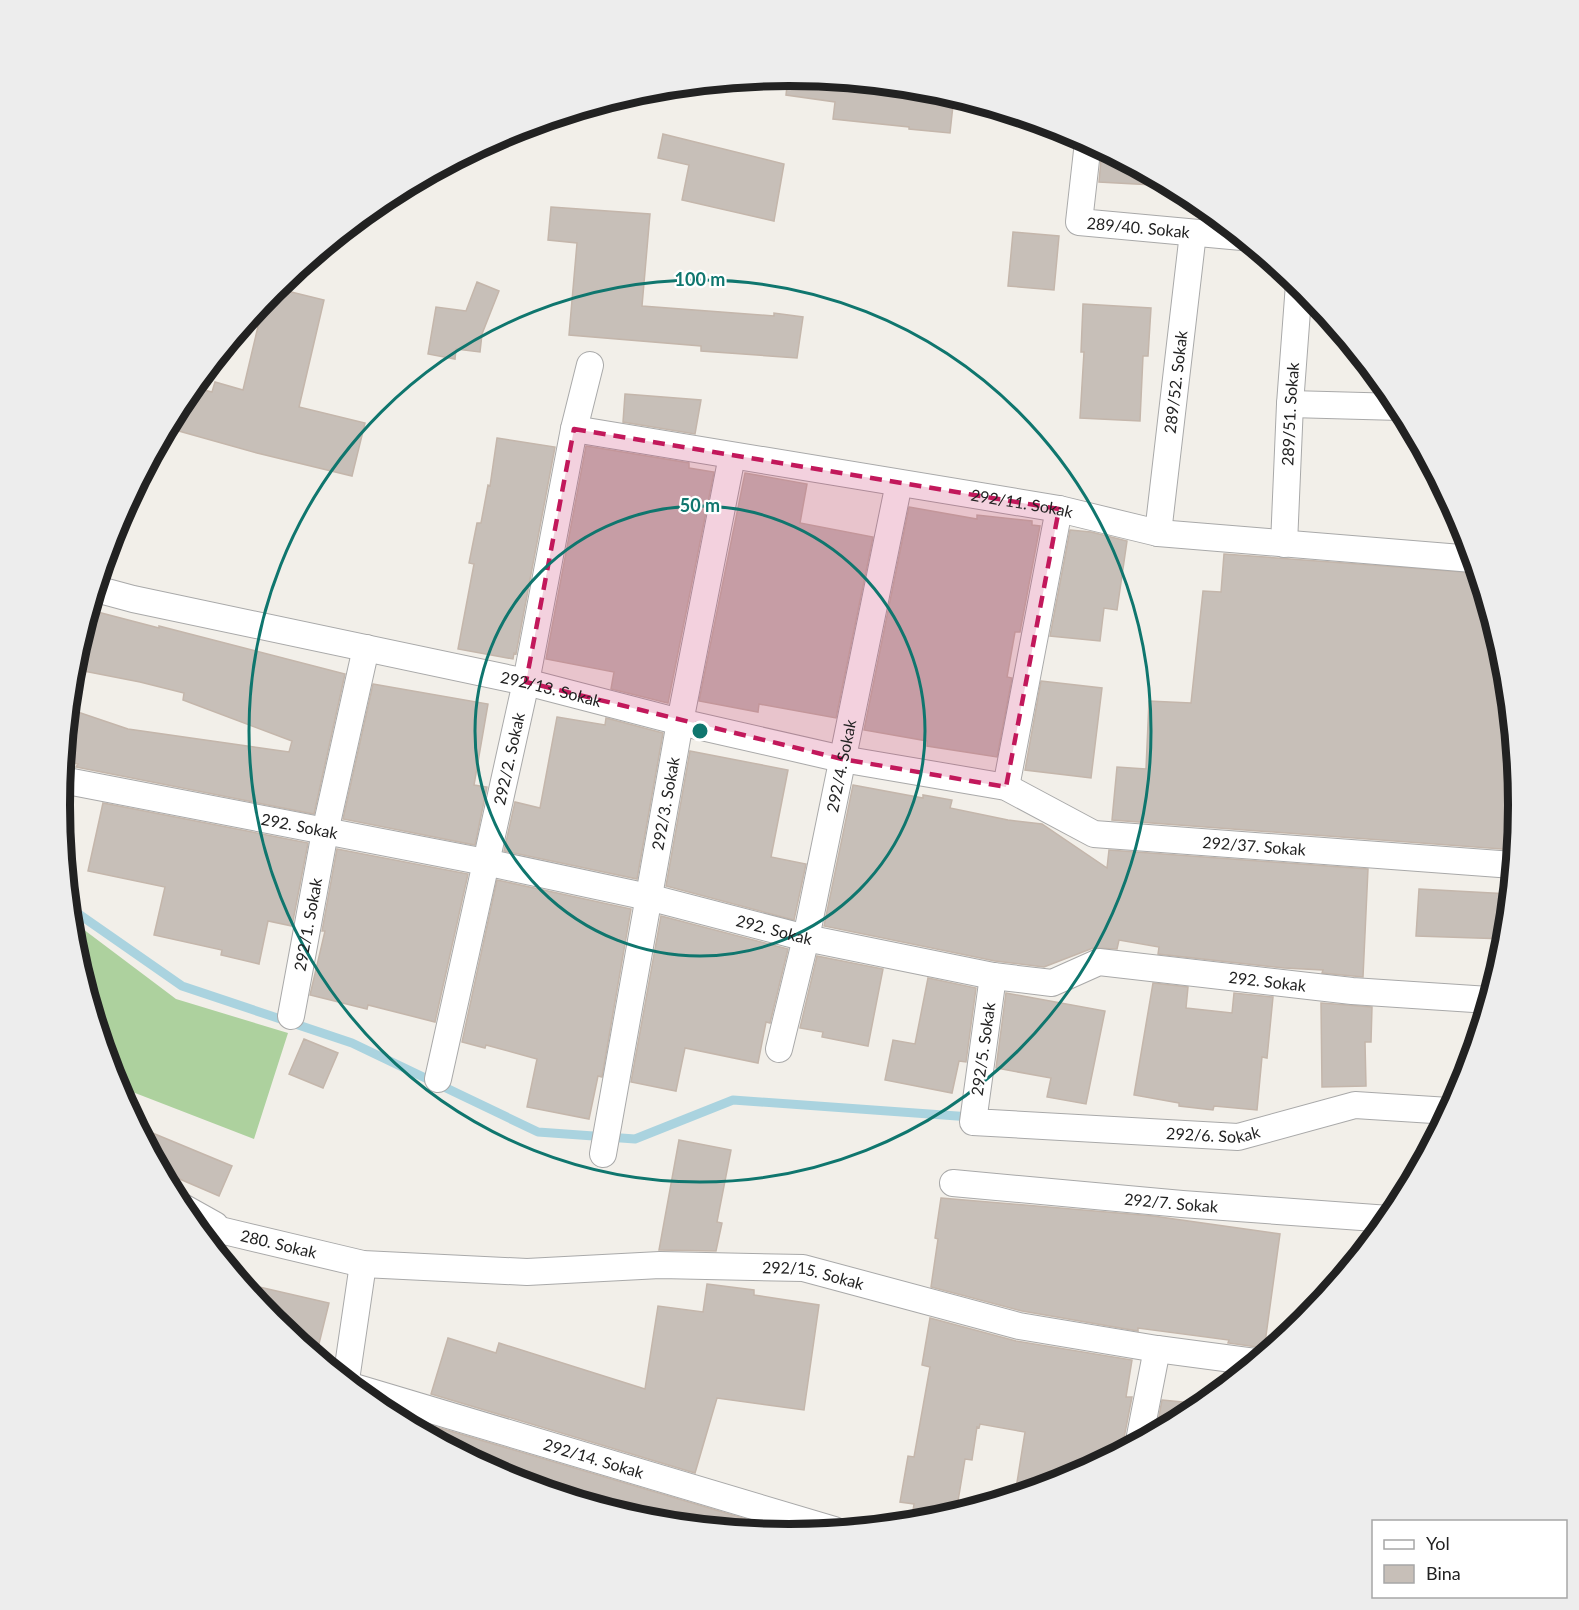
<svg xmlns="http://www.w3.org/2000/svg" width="1579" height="1610" font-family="Lato,sans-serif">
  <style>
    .forest { fill: #add19e }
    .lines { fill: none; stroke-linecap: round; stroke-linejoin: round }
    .stream { stroke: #aad3df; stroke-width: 9 }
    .building { fill: #c7bfb8; stroke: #c4b6ab; stroke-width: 1.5 }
    .street-casing { stroke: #a9a9a9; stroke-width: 28 }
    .street { stroke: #fff; stroke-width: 26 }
    .marked { fill: #c2185b; fill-opacity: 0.2; stroke: #c2185b; stroke-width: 4.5; stroke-dasharray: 12 8; stroke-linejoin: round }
    .ring { fill: none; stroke: #0f766e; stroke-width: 3 }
    .labels { text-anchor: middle; stroke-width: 4.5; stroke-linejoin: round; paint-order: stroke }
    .street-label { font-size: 16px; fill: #222; stroke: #fff }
    .rim { fill: none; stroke: #222; stroke-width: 8 }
    .centre { fill: #0f766e; stroke: #fff; stroke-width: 3 }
    .ring-label { font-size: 18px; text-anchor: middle; font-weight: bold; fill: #0f766e; stroke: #fff; stroke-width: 4.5; stroke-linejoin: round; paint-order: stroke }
  </style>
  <rect width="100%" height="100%" fill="#f2efe9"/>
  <path class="forest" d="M71,920L176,999L288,1033L254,1139L117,1086L74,947Z"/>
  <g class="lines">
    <path class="stream" d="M70,908L182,986L352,1043L538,1132L635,1139L733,1100L971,1117"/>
  </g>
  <path class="building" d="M788,76L932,90L954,96L950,133L909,129V127L833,119L835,102L786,95Z
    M663,134L784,164L774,221L682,200L689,165L658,158Z
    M1102,149L1172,186L1099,182Z
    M551,207L650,214L642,306L774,316V313L803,317L797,358L701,351V346L569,335L577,243L548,240Z
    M1013,232L1059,236L1054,290L1008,286Z
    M477,282L499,291L482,334L480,352L456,349L455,359L428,354L436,307L466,311Z
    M275,288L324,300L299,407L365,423L352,476L257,453L168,428L183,399L193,387L212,392L215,382L243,390L264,301Z
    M1083,304L1151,308L1148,356H1143L1140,421L1080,418L1084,352H1081Z
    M625,394L701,400L695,434L623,422Z
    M497,438L555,447L516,654L514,653L513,659L458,649L474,564L469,563L477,523H481L488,485L490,486Z
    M586,446L689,463V468L714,472L668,703L611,689L614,672L546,659Z
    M745,473L807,484L800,523L873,537L836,718L759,704L758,712L699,701Z
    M909,507L977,519V515L1032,521V525L1040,526L1020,632H1015L1007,677L1012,678L997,757L927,746V741L864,730Z
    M1070,530L1091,532L1127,541L1117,610L1104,608L1100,641L1050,636Z
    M1224,554L1478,573L1493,623L1491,645L1500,646L1505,663L1513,746L1510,793L1518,794L1519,805L1515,850L1112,820L1117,767L1146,769L1149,701L1191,703L1203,591L1221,592Z
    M90,610L159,628V626L345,674L314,814L76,767L78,764L64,761L69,709L128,729L289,752L292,741L183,700L184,693L140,682L73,669Z
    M1041,681L1102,688L1091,778L1025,770Z
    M373,684L488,704L474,785L487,787L475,845L343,819Z
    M557,717L605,725L606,718L663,733L637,879L504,851L515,802L540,808Z
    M690,751L788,770L771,857L806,864L794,920L666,886Z
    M853,785L923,798V795L952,800L950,808L1008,820L1042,824L1107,868L1109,850L1368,869L1363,977L1322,973L1323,970L1284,968L1158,954L1159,947L1119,940L1117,949L1093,948L1044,967L995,961L824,926Z
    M103,803L308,843L292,926L268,921L259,964L221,955L222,950L154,935L165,887L88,871Z
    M337,849L468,874L435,1022L368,1005L367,1009L310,995L325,931H322Z
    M497,880L631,909L602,1077L598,1076L589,1119L527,1107L537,1059L486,1045L485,1048L462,1042Z
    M1419,889L1510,894L1506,939L1416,936Z
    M661,916L788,949L770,1023L766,1022L758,1063L685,1048L676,1091L631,1082Z
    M817,956L883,969L868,1046L822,1037L823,1032L800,1028Z
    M928,978L976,988L966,1062L959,1061L952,1093L885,1080L893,1040L915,1044Z
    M1153,983L1188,987L1186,1008L1232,1013L1234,993L1273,997L1267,1058L1262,1057L1257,1110L1214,1106L1213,1110L1179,1106V1103L1134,1095Z
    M1006,993L1105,1011L1086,1104L1047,1097L1051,1078L996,1068Z
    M1321,1003L1372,1007L1371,1042H1365L1366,1086L1322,1087Z
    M304,1039L338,1053L323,1088L289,1074Z
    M138,1127L232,1166L219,1196L163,1172Z
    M679,1140L731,1150L717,1222L722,1223L716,1251L659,1250Z
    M941,1198L1153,1216L1280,1234L1264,1350L1257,1347L1228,1343L1229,1340L1138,1328V1331L1022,1311L931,1287L938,1239L935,1238Z
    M242,1283L329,1303L316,1356L273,1321Z
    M707,1284L754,1290V1295L819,1305L804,1410L717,1398L695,1473L431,1394L448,1338L496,1353L499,1343L645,1389L658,1306L703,1312Z
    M930,1318L1016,1341L1132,1360L1126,1397H1132L1124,1438L1126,1448L1068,1479L1015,1495L1025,1432L980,1424L979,1428L977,1427L972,1460L965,1459L956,1513L931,1521L911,1523L914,1504L900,1502L908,1456L914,1457L930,1367L922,1365Z
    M1224,1373L1239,1375L1222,1389Z
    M1162,1400L1204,1404L1194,1412L1156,1432Z
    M423,1423L746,1519L744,1530L647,1520L510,1479L423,1432Z"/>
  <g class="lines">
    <g class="street-casing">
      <g id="street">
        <path id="s1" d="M1088,142L1079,222L1242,237"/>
        <path d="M1290,404L1400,407"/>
        <path id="s2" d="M574,429L1059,509L1158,533L1473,559"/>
        <path id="s3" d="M1158,533L1193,233"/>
        <path id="s4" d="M1284,544L1290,404L1299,284"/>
        <path id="s5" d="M96,589L133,599L526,682L680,722L842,759L1006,787L1094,834L1513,865"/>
        <path id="s6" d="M62,780L485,862L648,897L806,938L993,976L1052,983L1099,962L1352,991L1489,1000"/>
        <path d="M1006,787L1059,509"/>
        <path id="s7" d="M993,976L973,1122L1238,1137L1355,1105L1449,1111"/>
        <path id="s8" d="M291,1016L325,832L366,648"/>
        <path id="s9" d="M779,1049L806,938L899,483"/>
        <path id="s10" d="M438,1079L526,682L574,429L590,365"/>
        <path id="s11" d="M603,1154L680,722L732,456"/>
        <path id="s12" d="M953,1183L1182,1204L1389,1219"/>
        <path d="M181,1206L215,1225"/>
        <path id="s13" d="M195,1224L363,1264L527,1272L660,1265L803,1268L1019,1326L1157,1349L1255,1362"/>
        <path d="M346,1380L363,1264"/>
        <path id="s14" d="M354,1387L834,1530"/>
        <path d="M1139,1441L1157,1349"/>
      </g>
    </g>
    <use href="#street" class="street"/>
  </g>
  <path class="marked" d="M574,429L1059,509L1006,787L842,759L526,682Z"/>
  <g class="ring">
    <circle cx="700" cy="731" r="225"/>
    <circle cx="700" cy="731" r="451"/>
  </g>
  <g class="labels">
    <g class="street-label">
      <text dy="6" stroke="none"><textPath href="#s1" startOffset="140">289/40. Sokak</textPath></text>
      <text dy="6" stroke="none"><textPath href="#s3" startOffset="152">289/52. Sokak</textPath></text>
      <text dy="6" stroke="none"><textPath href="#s4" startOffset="130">289/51. Sokak</textPath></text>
      <text dy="6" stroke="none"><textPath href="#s2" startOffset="454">292/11. Sokak</textPath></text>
      <text dy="6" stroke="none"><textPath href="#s5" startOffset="466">292/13. Sokak</textPath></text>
      <text dy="6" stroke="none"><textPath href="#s10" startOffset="328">292/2. Sokak</textPath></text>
      <text dy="6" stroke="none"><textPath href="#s9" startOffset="290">292/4. Sokak</textPath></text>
      <text dy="6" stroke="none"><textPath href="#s11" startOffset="356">292/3. Sokak</textPath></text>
      <text dy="6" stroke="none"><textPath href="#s6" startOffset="242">292. Sokak</textPath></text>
      <text dy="6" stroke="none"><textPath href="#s5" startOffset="1192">292/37. Sokak</textPath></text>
      <text dy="6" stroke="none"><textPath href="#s8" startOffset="93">292/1. Sokak</textPath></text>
      <text dy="6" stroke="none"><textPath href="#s6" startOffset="728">292. Sokak</textPath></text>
      <text dy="6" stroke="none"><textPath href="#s6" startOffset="1232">292. Sokak</textPath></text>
      <text transform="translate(983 1049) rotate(-82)" y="6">292/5. Sokak</text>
      <text dy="6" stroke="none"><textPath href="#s7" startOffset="388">292/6. Sokak</textPath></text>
      <text dy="6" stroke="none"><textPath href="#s12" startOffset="219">292/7. Sokak</textPath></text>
      <text dy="6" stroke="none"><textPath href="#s13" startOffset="86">280. Sokak</textPath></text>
      <text dy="6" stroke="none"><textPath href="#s13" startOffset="624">292/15. Sokak</textPath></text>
      <text dy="6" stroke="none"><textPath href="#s14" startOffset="250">292/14. Sokak</textPath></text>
    </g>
  </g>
  <path d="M0 0H1579V1610H0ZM70 805a719 719 0 1 1 1438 0a719 719 0 1 1-1438 0Z" fill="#ededed" fill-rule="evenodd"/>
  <path class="rim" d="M70 805a719 719 0 1 1 1438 0a719 719 0 1 1-1438 0Z"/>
  <circle cx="700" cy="731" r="9" class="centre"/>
  <g class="ring-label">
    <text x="700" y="286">100 m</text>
    <text x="700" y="512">50 m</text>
  </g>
  <rect x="1372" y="1520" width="195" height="78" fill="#ffffff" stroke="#a7a7a7" stroke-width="1.5"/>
  <rect x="1384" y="1540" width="30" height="9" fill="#ffffff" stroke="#a7a7a7" stroke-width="1.5"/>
  <text x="1426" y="1550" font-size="18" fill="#222222">Yol</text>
  <rect x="1384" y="1565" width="30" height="18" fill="#c7bfb8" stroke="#a7a7a7" stroke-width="1.5"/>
  <text x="1426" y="1580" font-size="18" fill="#222222">Bina</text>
</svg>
